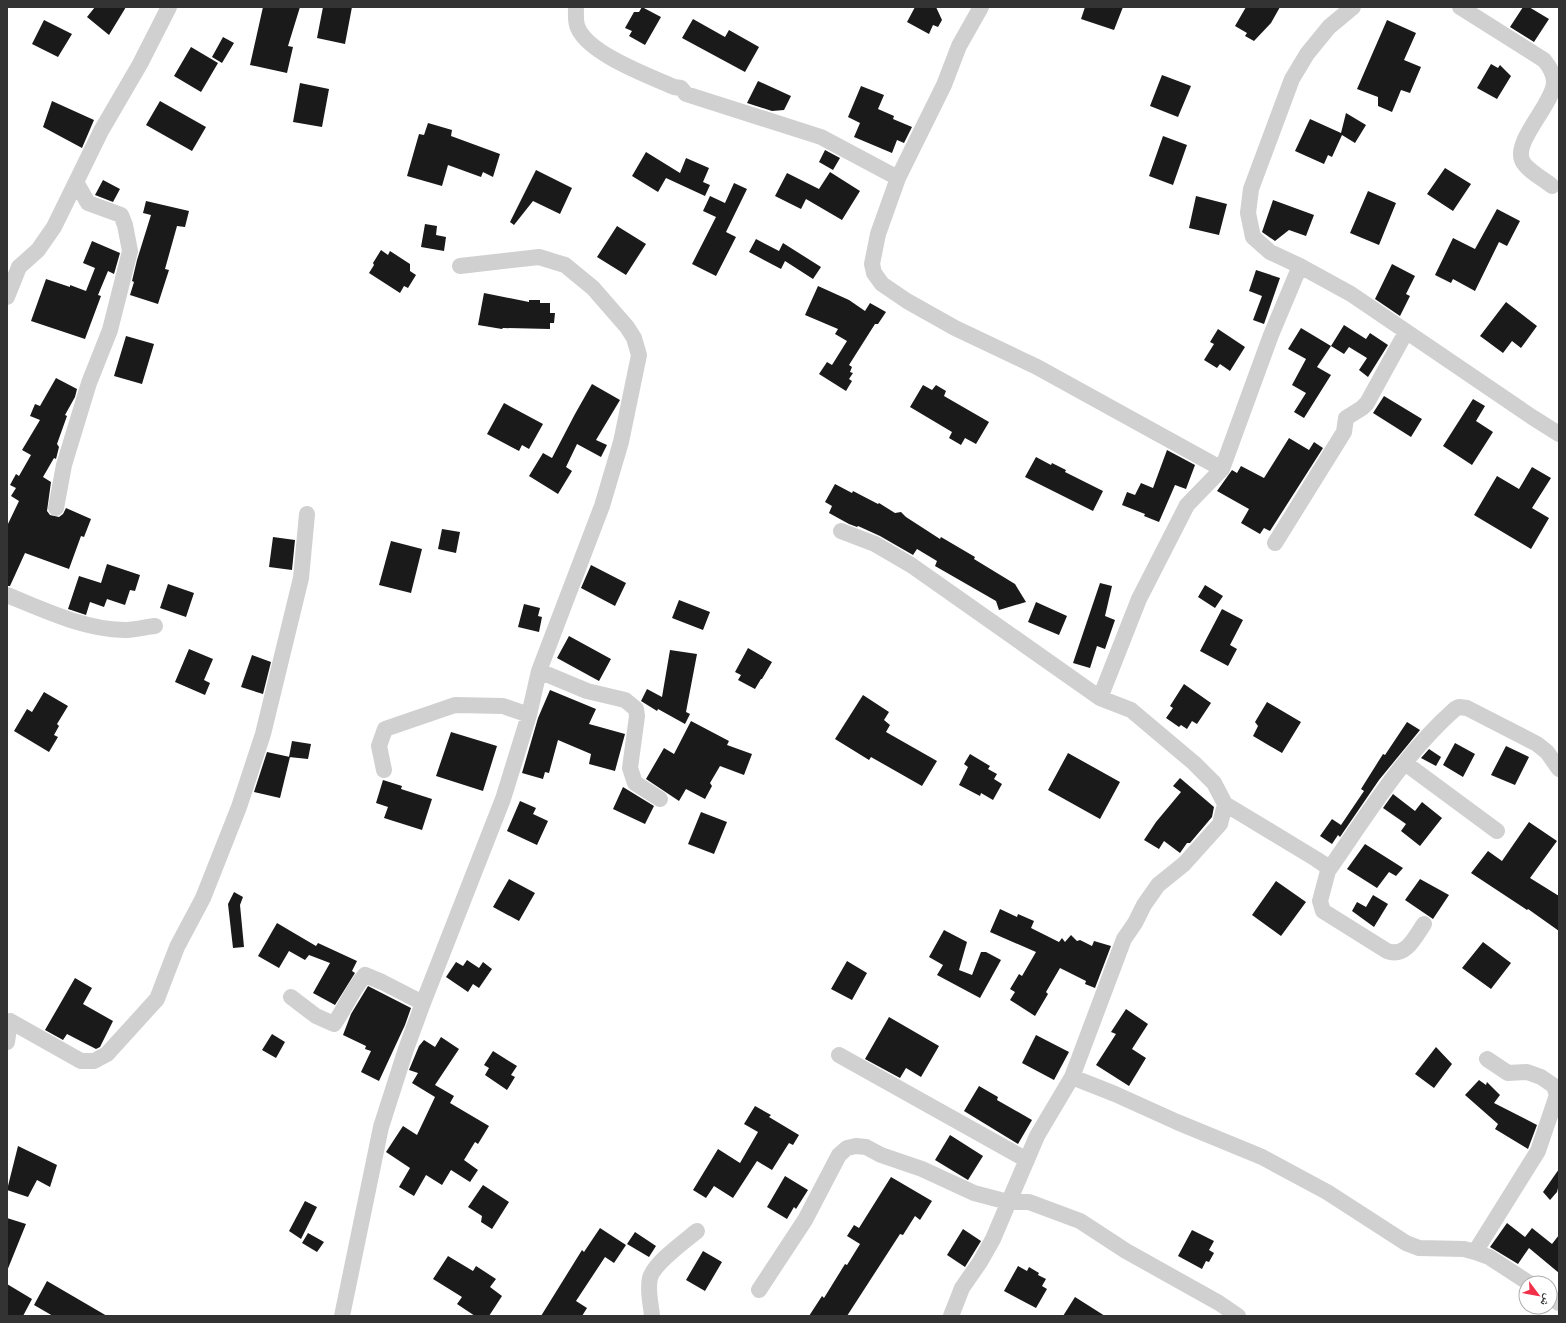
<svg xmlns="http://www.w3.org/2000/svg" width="1566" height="1323" font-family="'DM Sans','Noto Naskh Arabic',sans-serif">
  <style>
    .building { fill: #1a1a1a }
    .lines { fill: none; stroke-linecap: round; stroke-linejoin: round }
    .minor { stroke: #d0d0d0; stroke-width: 16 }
  </style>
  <rect width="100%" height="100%" fill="#fff"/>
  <path class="building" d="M95,7H126L109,35L87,17Z
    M263,7H300L288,46L293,47L287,73L250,65Z
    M323,7H352L345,44L317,38Z
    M642,7L661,17L645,45L629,36L632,31L625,28L634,12H639Z
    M915,7H936L942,20L938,27L933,25L929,34L907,22Z
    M1085,7H1123L1114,30L1081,19Z
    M1246,7H1280L1271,23L1254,41L1245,36L1247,33L1235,26Z
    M1523,7H1529L1549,19L1534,42L1510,27Z
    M693,19L725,37L729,30L759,47L745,72L682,38Z
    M44,20L72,34L58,57L32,44Z
    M1387,20L1416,33L1404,60L1421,67L1410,93L1401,90L1392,112L1378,106V97L1357,89Z
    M223,37L234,43L222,63L212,57Z
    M191,47L218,63L201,92L174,76Z
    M1491,64L1498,68L1500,65L1511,76L1497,99L1477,88Z
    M1162,75L1191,86L1178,117L1150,106Z
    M758,81L791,96L784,110L772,111L747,103Z
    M300,83L329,89L322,127L293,122Z
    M861,86L884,95L878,109L894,116L893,119L912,127L904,143L897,140L892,153L854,137L860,123L848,117Z
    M52,101L94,120L82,148L43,127Z
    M160,101L206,127L192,151L146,125Z
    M1346,113L1366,125L1355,143L1342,135L1332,157L1328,155L1324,164L1295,151L1310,119L1341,133Z
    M428,123L452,130L451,136L500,154L493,177L483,172L481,177L448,165L442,186L407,176L419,134L424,135Z
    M1163,136L1187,145L1173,185L1149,176Z
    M825,150L840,158L833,170L819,162Z
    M646,152L680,173L686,158L709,168L703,182L710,185L705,196L666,178L658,192L632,176Z
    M1445,168L1471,184L1453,211L1427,194Z
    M536,170L572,188L560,214L533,201L514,225L510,222Z
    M830,172L860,191L842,220L806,199L801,209L775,196L787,173L819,189Z
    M103,180L120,189L113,202L95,195Z
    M734,183L747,189L726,232L736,237L716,276L692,264L716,217L703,211L710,196L725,203Z
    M1368,191L1396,203L1379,245L1350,233Z
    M1196,196L1227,204L1219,235L1189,228Z
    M1273,200L1314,215L1306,236L1289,230L1275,241L1262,232Z
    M146,201L189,211L185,227L177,226L165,269L169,270L158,304L130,295L134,282L132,281L137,260L151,215L143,213Z
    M1497,209L1520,221L1507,246L1499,242L1475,291L1453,279L1451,283L1435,275L1453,238L1475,249Z
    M425,224L437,226L436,235L446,237L444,251L421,247Z
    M617,226L646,244L626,275L597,257Z
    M756,239L779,251L783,243L821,267L813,279L785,261L781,269L749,252Z
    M92,241L120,253L114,274L108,271L98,295L101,296L85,339L31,321L46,279L70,287V285L86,291L95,268L83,263Z
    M381,250L388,255L390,251L410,264V271L416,275L408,288L404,286L400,293L369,273L374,265L373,263Z
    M1392,264L1415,276L1406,294L1410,296L1400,316L1375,299Z
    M1256,270L1280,278L1264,324L1253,320L1262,296L1249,291Z
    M818,286L849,300L865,311L870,303L886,312L878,324H875L849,365L852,367L850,372L853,373L849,379L852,381L846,391L819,374L827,362L832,365L847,341L835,334L838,329L805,315Z
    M484,293L529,302V300H540V303H550V313H555L554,323H550V329L503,328L502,329L478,325Z
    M1506,302L1537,326L1521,348L1512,341L1503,353L1480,336Z
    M1344,325L1366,339L1370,333L1388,345L1368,377L1359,370L1367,358L1349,347L1344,354L1331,346Z
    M1301,328L1331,346L1317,367L1331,375L1304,418L1294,412L1306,393L1292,385L1306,359L1288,349Z
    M1218,329L1245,347L1230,371L1220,364L1217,368L1204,360L1214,344L1210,342Z
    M126,336L154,344L142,384L114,376Z
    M56,378L77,389L75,397L65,415L67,416L57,444L59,447L56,459L54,458L43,477L51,482L47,511L50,515L59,517L63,514L66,508L91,519L84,537L81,536L69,569L25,553L10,586H7V526L19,501L11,496L16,488L10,485L16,474L19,476L31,455L22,450L40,420L30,416L35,404L40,406Z
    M592,384L620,400L596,440L607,445L601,457L577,444L566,467L572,471L558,494L529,476L543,453L552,458L575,414Z
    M923,385L932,390L936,385L946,391L944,396L989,422L976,444L965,438L961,445L949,438L952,432L910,407Z
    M1384,396L1422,419L1411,437L1373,413Z
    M1473,399L1485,406L1476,421L1493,432L1472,465L1443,446Z
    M504,403L543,424L529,449L522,445L519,451L487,434Z
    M1289,438L1309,450L1314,442L1323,448L1270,531L1264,528L1260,534L1241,523L1249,509L1217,491L1232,470L1237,473L1241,466L1264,478Z
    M1167,450L1195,465L1186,489L1175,485L1159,522L1144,516L1145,514L1122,505L1127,492L1135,495L1141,483L1153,488Z
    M1036,457L1051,465L1052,463L1066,470L1065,472L1103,491L1093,511L1025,477Z
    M1532,467L1551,478L1532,508L1549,518L1531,549L1474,515L1497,476L1519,489Z
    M835,484L852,493L853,491L878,504L879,503L895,513L901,512L906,517L940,539L941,537L975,557L974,559L1015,584L1026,602L999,610L996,601L935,566L937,561L917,549L913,555L880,536L858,526L857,527L849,524L829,513L832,506L825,502Z
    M442,529L460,532L456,553L438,549Z
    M273,537L295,540L292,570L269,567Z
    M391,541L422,549L411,593L379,585Z
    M107,564L140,575L135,591L130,590L125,605L107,599L104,607L90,602L86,615L68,609L79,576L101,583Z
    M591,565L626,583L615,606L581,588Z
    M1100,583L1112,586L1105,616L1115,620L1105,649L1097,646L1090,668L1073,663Z
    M168,584L194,593L186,617L160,608Z
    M1205,585L1223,596L1215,608L1198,597Z
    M679,600L710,612L703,630L672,618Z
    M1036,602L1067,616L1059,635L1028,622Z
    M524,604L540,608L538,616L542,617L539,632L518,627Z
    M1222,609L1243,620L1230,645L1237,649L1228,666L1200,651Z
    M569,636L611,659L599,681L557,658Z
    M748,648L772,662L762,679H761L755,689L738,680L741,675L735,672Z
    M189,649L213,659L204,680L210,683L205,695L175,682Z
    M670,650L697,654L686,712L690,714L685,724L658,709L657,711L641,701L647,689L662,697Z
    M252,655L271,662L263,694L241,687Z
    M1184,684L1211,703L1197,724L1192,721L1187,729L1181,725L1179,727L1166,718L1173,708L1170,706Z
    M550,690L596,709L589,724L625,734L615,771L589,764L591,754L558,740L549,773L545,772L543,779L522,773L538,718Z
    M44,692L68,706L57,724L59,726L54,735L58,737L49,752L14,731L27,709L32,712Z
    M863,695L889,712L884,720L890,725L886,732L937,761L922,786L871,757L869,760L835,739Z
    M1267,702L1301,722L1282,753L1253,736L1258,726L1255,722Z
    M691,721L729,741L727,745L752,754L744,775L720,766L710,783L712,786L705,799L686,789L679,801L646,779L664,748L674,754Z
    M1407,722L1420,730L1379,780L1340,837L1338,835L1332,844L1320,836L1332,819L1341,825L1364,791L1361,789L1383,754L1385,755Z
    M451,732L497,746L483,791L436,776Z
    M292,741L311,744L308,759L289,757Z
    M1455,743L1475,754L1463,777L1443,765Z
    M1506,746L1529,757L1515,785L1491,775Z
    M1429,749L1441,757L1436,766L1421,758Z
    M267,752L290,757L280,798L254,792Z
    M1068,753L1120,782L1100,819L1048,790Z
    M970,754L990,766L988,769L997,774L994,779L1002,784L993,800L981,793L980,796L959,785L968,767L964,764Z
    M1180,778L1214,807L1212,817L1190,843H1187L1180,853L1164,841L1159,849L1144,840L1156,822L1181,792L1173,786Z
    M383,780L402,786L401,789L432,799L422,830L384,818L388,807L376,803Z
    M623,787L654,806L645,824L613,809Z
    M1393,794L1415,811L1422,802L1442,818L1420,846L1401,831L1406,824L1383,808Z
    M520,801L536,808L533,814L548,821L537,845L507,831Z
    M701,812L727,822L714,854L688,844Z
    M1529,822L1557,841L1530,878L1559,896V931L1528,909L1527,910L1471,873L1488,851L1502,861Z
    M1365,844L1403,868L1396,876L1389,872L1377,888L1347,869Z
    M509,879L535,893L519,921L493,907Z
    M1420,879L1449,895L1433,919L1405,900Z
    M1276,881L1306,902L1281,936L1252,915Z
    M234,892L243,897L240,905L244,947L233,948L228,904Z
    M1373,895L1388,904L1374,927L1352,911L1357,902L1366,907Z
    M1000,909L1017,917L1018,914L1034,921L1031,928L1059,942L1062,938L1065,942L1071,935L1077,941L1080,940L1092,946L1094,941L1111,946L1095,988L1085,984L1086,981L1060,968L1046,992L1048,994L1035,1016L1010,1000L1015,992L1010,989L1019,974L1022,976L1036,952L990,932Z
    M277,923L316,946L318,943L357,961L352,971L355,973L335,1005L313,993L330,963L309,955L305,960L289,951L279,968L258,956Z
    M944,930L967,942L959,970L972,975L981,952H986L1001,960L980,998L937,975L943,965L929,957Z
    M1483,942L1511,963L1491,989L1462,968Z
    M467,960L479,968L483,962L492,969L479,988L473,984L468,992L446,977L456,962L463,966Z
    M847,961L867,973L852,1000L831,989Z
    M75,978L92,988L83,1004L113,1021L100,1047L96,1049L67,1034L63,1040L45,1030Z
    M368,986L411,1008L405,1025L379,1081L361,1072L371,1051L365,1049L366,1046L343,1035L351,1014Z
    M1126,1009L1148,1024L1132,1049L1146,1058L1129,1086L1096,1065L1116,1034L1111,1032Z
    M889,1017L939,1046L921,1077L906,1068L900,1078L865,1059Z
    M272,1034L285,1042L276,1058L262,1050Z
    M1036,1035L1069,1052L1054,1080L1022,1063Z
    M441,1037L459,1049L435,1085L454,1096L450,1103L489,1126L478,1144L475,1142L464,1160L478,1170L470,1182L451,1170L442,1185L426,1175L414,1196L399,1187L410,1168L386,1152L403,1126L417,1135L435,1097L412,1083L418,1073L409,1070L419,1046L424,1040L435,1047Z
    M1436,1047L1452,1064L1434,1088L1415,1074Z
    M493,1051L517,1066L511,1075L515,1077L507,1090L485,1075L489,1068L484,1065Z
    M1479,1080L1486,1085L1487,1082L1500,1095L1494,1103L1537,1125L1528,1149L1495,1129L1498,1124L1465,1095Z
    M979,1086L998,1097L997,1100L1032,1120L1018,1144L964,1111Z
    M755,1106L771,1115L769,1117L799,1135L793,1145L789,1143L772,1170L757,1161L733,1198L714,1186L706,1198L693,1190L718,1149L740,1163L758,1132L744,1124Z
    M950,1135L983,1156L968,1180L935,1160Z
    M18,1146L57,1165L50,1187L37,1180L28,1197L7,1190Z
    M1559,1169V1184L1557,1192L1550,1200L1543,1192Z
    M785,1176L808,1190L796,1209L794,1207L787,1219L767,1207Z
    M891,1177L932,1201L920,1220L915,1216L903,1235L900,1234L847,1316H809L822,1296L824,1298L845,1264L847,1265L860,1244L847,1236L854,1225L859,1228Z
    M483,1185L509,1202L492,1229L481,1222L482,1216L468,1207Z
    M305,1201L317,1207L301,1239L289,1231Z
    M7,1218L26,1224L7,1271Z
    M1507,1223L1525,1237L1532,1228L1552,1244L1559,1235V1273L1529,1248L1518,1264L1490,1247Z
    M600,1228L626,1245L614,1263L605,1257L576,1301L587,1308L582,1316H541L582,1250L584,1252Z
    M963,1229L981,1241L965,1267L947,1255Z
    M1192,1230L1214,1241L1209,1250L1214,1253L1209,1262L1206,1261L1202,1269L1178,1256Z
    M635,1232L656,1246L649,1257L627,1244Z
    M308,1233L324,1242L317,1252L302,1243Z
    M703,1251L722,1262L705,1291L686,1280Z
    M448,1256L473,1271L476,1266L496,1279L490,1287L502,1296L489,1316H475L457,1304L462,1297L433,1279Z
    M1018,1266L1027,1271L1029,1267L1039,1273L1038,1275L1046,1279L1042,1286L1047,1289L1036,1308L1004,1291Z
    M47,1281L107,1316H53L34,1305Z
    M7,1284L32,1299L23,1316H7Z
    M1075,1297L1105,1316H1063Z"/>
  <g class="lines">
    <path class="minor" d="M576,7C576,14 575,22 578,28C589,54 649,76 674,87L681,88L686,94L821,137L898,178
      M981,7L959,46L944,85L898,178L878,234L872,264L874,273L882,284L907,301L955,328L1037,367L1222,469
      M1353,7L1329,27L1307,54L1292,79L1251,189L1248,213L1253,237L1270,252L1300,266L1351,294L1532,417L1559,434
      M1460,7L1544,60C1549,66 1554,73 1554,82C1554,103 1514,140 1522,160C1525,169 1545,180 1552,186
      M7,297L19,267L38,250L54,227L101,131L140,64L169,7
      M56,508L64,465L89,383L110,330L130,251L125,225L121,215L88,203L76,182
      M841,531L875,544L911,565L1100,698
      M1275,543L1344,432L1346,418L1362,408L1367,403L1406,332
      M7,595C44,610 83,629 124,630C134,630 145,627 155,626
      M539,671L587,691L625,700L636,709L637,716L630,768L635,783L660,799
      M1405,763L1497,831
      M384,770L379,746L385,729L455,705L503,706L529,715
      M1225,804L1316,859L1325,865L1328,871L1320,901L1323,911L1387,951C1406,958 1415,937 1424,924
      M1328,871C1367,815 1404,754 1455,709L1459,707L1467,708L1537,744L1547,752L1559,769
      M291,997L316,1016L334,1024C346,1007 352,990 365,975L382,982L423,1003
      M7,1042L10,1021L81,1061H94L107,1054L157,999L177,947L203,898L239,807L263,734L301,578L307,514
      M839,1055L1027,1160
      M1072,1077L1115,1094L1177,1122L1262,1157L1327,1192L1406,1243L1419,1248L1464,1249L1475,1252L1489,1257L1529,1283
      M1475,1252L1538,1151L1557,1095L1554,1086L1541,1077L1527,1072L1508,1073L1487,1059
      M759,1290L805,1220L839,1155L847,1148L856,1146L866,1147L881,1155L922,1169L974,1193L1008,1202H1029L1080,1221L1126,1251L1219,1303L1238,1316
      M1550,1297L1559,1303
      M342,1316L381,1127L406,1049L423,1003L503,799L529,715L539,671L602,506L621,442L639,355L634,338L627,327L593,288L565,265L539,257L460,266
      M652,1316C651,1304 647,1290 650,1278C654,1263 685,1241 697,1231
      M951,1316L962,1288L980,1262L993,1239L1037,1136L1072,1077L1124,939L1135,923L1144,905L1158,885L1184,864L1220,824L1225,804L1214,783L1194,763L1131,710L1100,698L1139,599L1187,505L1222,469L1271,335L1300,266"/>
  </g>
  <rect width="1566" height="1323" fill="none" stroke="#333333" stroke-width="16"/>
  <g transform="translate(1538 1295) rotate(122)"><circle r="19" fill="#ffffff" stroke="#adadad"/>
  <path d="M0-3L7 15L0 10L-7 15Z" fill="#ef3048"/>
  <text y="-6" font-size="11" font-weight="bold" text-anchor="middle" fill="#333333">ش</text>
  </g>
</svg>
